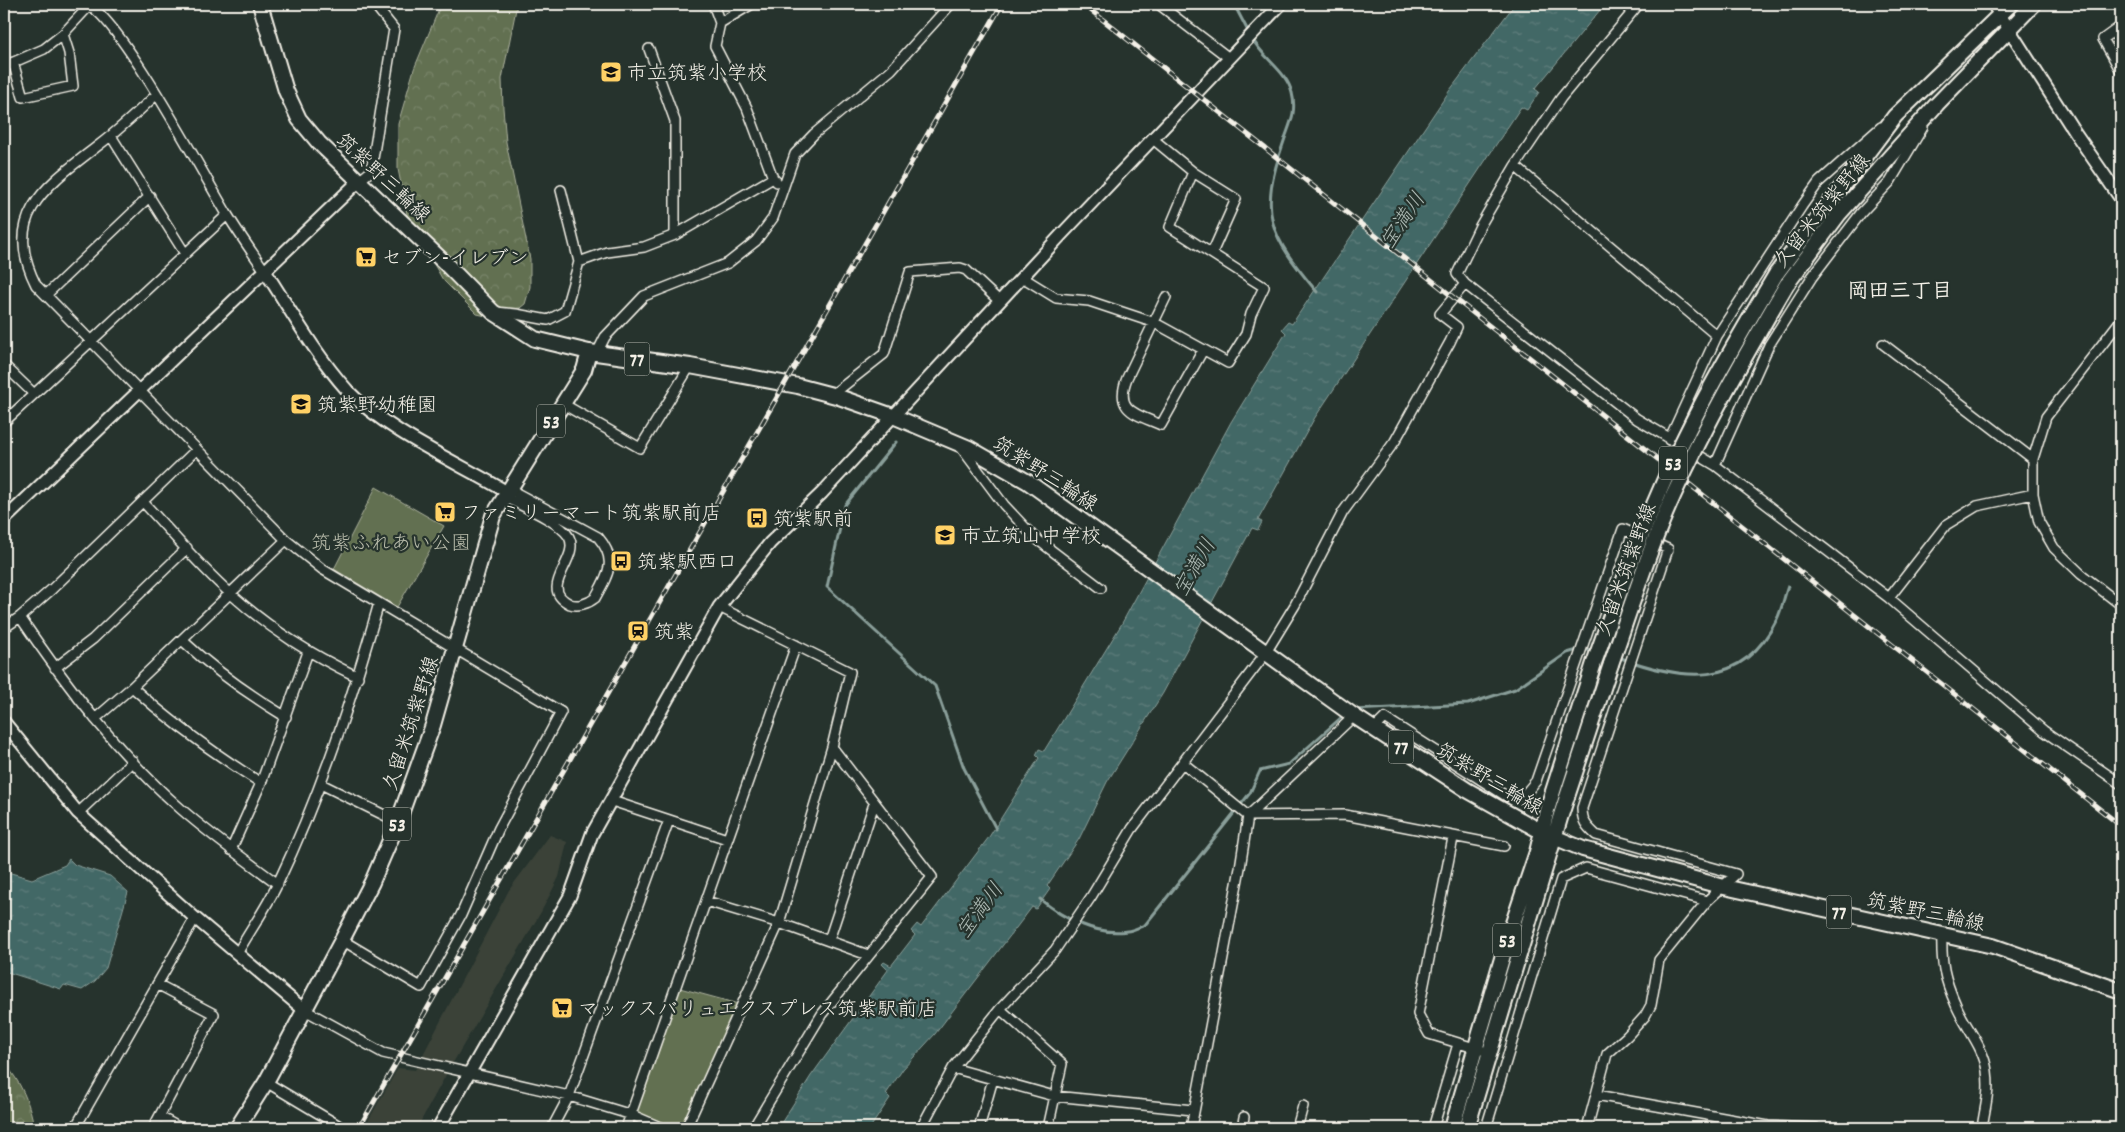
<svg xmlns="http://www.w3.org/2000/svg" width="2125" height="1132" font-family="Dekko,'Klee One',sans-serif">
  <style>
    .built { fill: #3b4339 }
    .forest { fill: url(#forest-crowns); stroke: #abb09c }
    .park { fill: #627051; stroke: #abb09c }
    .water { fill: url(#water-ripples); stroke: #8a9f9a }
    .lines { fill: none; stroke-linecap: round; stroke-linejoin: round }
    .stream { stroke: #8a9f9a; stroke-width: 3 }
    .minor-casing { stroke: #f4f1e8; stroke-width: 12 }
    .tertiary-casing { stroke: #f4f1e8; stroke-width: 15 }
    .primary-casing { stroke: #f4f1e8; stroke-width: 18 }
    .minor { stroke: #26332d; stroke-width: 9 }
    .tertiary { stroke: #26332d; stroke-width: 11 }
    .primary { stroke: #26332d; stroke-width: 14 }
    .rail-casing { stroke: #f4f1e8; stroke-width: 5 }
    .rail { stroke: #26332d; stroke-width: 3; stroke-dasharray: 9; stroke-linecap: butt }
    .primary-bridge-casing { stroke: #f4f1e8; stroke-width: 18; stroke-linecap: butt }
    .primary-bridge { stroke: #26332d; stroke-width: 14 }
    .labels { text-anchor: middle; stroke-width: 4.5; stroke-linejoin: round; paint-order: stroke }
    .shield { fill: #26332d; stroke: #b6b8b0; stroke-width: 1 }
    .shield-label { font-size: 19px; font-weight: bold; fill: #f4f1e8 }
    .poi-label { font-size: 20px; fill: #f4f1e8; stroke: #26332d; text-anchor: start }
    .street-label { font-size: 20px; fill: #f4f1e8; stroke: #26332d }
    .park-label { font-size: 20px; fill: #babdac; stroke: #26332d }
    .water-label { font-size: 21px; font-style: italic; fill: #adbab4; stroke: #26332d }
    .neighbourhood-label { font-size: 21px; font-weight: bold; fill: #f4f1e8; stroke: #26332d }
  </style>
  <defs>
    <pattern id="forest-crowns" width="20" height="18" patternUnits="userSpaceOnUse" patternTransform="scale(1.25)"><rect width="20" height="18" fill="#627051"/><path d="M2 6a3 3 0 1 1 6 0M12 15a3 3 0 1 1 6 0" fill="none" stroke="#79856a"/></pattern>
    <pattern id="water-ripples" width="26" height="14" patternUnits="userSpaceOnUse" patternTransform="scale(1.25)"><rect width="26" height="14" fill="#436866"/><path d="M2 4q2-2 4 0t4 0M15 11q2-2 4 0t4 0" fill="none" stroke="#5f7e7c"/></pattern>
  </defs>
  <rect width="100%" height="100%" fill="#26332d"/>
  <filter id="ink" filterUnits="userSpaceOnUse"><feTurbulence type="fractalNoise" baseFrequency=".02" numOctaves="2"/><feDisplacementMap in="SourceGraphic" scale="10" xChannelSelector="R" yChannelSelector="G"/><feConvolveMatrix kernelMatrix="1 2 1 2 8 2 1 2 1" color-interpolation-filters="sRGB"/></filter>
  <g filter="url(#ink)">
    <path class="built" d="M550,835L567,842L559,877L541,912L447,1073L417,1128H364L398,1068L415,1070L509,890Z"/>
    <path class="forest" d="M441,4H517L502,79L503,108L506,142L530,259V287L525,304L511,315L496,318L477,314L443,280L408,219L398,169V124L414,69Z
      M4,1063C20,1080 31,1105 34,1128H4Z"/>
    <path class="park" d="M376,487L444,526L397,607L334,569Z
      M676,987L742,1005L686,1128H662L632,1115Z"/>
    <path class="water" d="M1515,4H1605L1535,89L1539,92L1527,110L1521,107L1314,419L1258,520L1262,522L1258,530L1252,528L1163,693L1107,782L1079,839L1047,886L1050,889L1036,909L1032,907L935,1034L903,1069L886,1094L890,1098L870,1128H778L811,1076L888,970L882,964L884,962L891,966L915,935L911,931L917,924L921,927L989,837L1039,758L1036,755L1039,749L1044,751L1121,625L1231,422L1286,333L1282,329L1288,322L1292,324L1450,90Z
      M69,859L75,865L110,876L128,892L106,968L95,981L82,990L64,985L61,989L4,971V871L32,879L65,865Z"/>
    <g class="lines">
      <path class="stream" d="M1228,4L1237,10L1249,33
        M1252,38C1262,58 1287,71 1292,93C1297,112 1290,123 1284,141C1258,215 1269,234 1317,292
        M896,442L845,505L827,587L935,686L964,768L996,829
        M1618,657C1681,680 1742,691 1777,619C1782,609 1784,597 1788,586
        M1354,710L1468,704L1515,689L1567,653L1581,649L1593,651
        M1040,899C1062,918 1097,936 1127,931C1133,931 1139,927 1145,925L1250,793L1260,771L1289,764L1344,715"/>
      <g class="minor-casing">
        <path id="minor" d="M86,4C118,14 205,178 227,214C239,234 252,252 265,271
          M713,4L720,23L715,46L747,108L773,178L777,182
          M1639,4L1561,98L1515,166L1480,226L1457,274L1465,284L1637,419L1715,465L1889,598L2044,731L2121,784
          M1161,6L1229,58
          M720,23L752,4
          M2121,26L2103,39L2121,71
          M649,49L675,121V235
          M4,62L7,65L44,49L63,34L90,5
          M13,62L23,97L73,86L69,53L63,34
          M157,94C138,112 119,130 99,145C49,184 0,214 36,285L286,540L322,569L561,712L499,828L461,915L421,987L342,940
          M111,136L184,252
          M1153,139L1193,172L1236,199L1212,253
          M1515,166L1717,336
          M359,181L371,171L394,29L374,4
          M579,262L607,252L644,247L675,235L773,178
          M1022,277L1056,298L1089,301L1155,323L1228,363L1246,334L1251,314L1264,287L1170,227L1193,172
          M47,294L150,196
          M1166,297L1127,378C1114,411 1136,414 1161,425L1203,350
          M496,312L516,314L548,320L565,311L579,262L561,190
          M2121,320L2046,417L2033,459V494L2039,522L2054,548L2081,574L2121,605
          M1883,344L2033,459
          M597,353L605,337L644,296L728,263L756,241L773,218L795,154L814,134L891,70L951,4
          M4,365L33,393
          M832,395L884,354L910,272L960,268L966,270L996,298
          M563,404L640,448L690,366
          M4,422L227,215
          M1669,440L1717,336L1802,206L1819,182L1881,127
          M960,446L1004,505L1034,537L1101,588
          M1715,465L1769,345L1812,277L1861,213L1890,182L1923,127
          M504,497C520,505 561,522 569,537C581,559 536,588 570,604C578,607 589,603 595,598C608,575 618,560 598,537L509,489
          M144,503C172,533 200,567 231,594C271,630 310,654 358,677
          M1889,598L1946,525L1977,506L2033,494
          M20,617C67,686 118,754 181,809C212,836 245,860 278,884
          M4,628L20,617L52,589L196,450
          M182,640C214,670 248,694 286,717
          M55,668L93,639L187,548
          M132,687C173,724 215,754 261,783
          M95,719L132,687L286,540
          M1374,729L1385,718L1506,796L1526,793L1536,781L1623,529L1668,549L1582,808C1582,821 1586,826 1596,835L1736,874L1707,901L1659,960L1651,1005L1645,1016L1627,1036L1607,1054L1587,1128
          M1183,763L1248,816L1345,815L1504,846
          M321,784L398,822
          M612,801L727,839
          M78,813L133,761
          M1453,838L1418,1014L1429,1034L1481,1050
          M231,850L261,783L308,652
          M706,901L779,923L868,955
          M1942,934C1941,963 1944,978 1956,1005C1965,1027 1984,1047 1987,1071C1990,1094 1985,1106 1982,1128
          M829,940L874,804
          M238,952C251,929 267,907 278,883C321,793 352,698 379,603
          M303,1009L383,1053L569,1096L632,1115L662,1128
          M1000,1009L1062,1064L1048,1128
          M953,1068L1054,1096L1193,1110
          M266,1082L338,1125L336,1128
          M1596,1095L1768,1126L1816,1128
          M160,1117L180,1128
          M75,1128L195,918
          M153,1128L214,1014L157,984
          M552,1128L569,1096L669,820
          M626,1128L796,645
          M686,1128L779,923L832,747L850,672L719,607
          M753,1128L822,1014L932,877L832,747
          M921,1128L953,1068L1000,1009L1055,950L1091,897L1132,829L1265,654L1295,605L1343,512L1395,441L1450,342L1457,327L1440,314L1465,284
          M979,1128L993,1079
          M1191,1128L1240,868L1248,816L1354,716
          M1242,1128L1244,1117
          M1297,1128L1303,1106
          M1433,1128L1458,1044
          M1486,1128L1561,879L1586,868L1707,901"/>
      </g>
      <g class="tertiary-casing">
        <path id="tertiary" d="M1993,4L2074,131L2121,199
          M265,271C291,311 315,354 347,390C387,432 457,462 507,492
          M4,520L359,181
          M4,722L78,813L195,918L303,1009
          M438,1128L570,896L592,834L719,607L770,543L822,493L1062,234L1281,4"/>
      </g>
      <g class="primary-casing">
        <path id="primary" d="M260,4L286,91L299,119L319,143L445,263L493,312L535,339L589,352L690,366L798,386L836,396L893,416L969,448L1028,482L1354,716L1467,790L1542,832L1583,849L1724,887L1993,946L2121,991
          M1776,274L1895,116L2011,4
          M1787,284L1839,214L1937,104L2034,4
          M237,1128L266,1082L342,940L372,882L398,822L433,725L493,516L584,370L589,352
          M1452,1128L1508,938L1537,852L1547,810L1594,663
          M1467,1128L1561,815L1611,664"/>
      </g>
      <use href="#minor" class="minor"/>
      <use href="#tertiary" class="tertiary"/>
      <use href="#primary" class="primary"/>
      <g class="rail-casing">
        <path id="rail" d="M1083,4L2121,826
          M359,1128L1002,4"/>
      </g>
      <use href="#rail" class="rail"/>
      <g class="primary-bridge-casing">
        <path id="primary-bridge" d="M1594,663C1615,604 1636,545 1661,488C1693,414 1735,343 1776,274
          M1611,664C1631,607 1649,549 1674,494C1707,422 1747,352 1787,284"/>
      </g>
      <use href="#primary-bridge" class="primary-bridge"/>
    </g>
  </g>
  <defs>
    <g id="school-square" transform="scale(1.125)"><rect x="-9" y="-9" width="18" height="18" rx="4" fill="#ffd166" stroke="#26332d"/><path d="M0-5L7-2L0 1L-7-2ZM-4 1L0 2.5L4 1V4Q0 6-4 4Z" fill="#111"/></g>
    <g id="supermarket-square" transform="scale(1.125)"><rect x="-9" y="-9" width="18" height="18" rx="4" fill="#ffd166" stroke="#26332d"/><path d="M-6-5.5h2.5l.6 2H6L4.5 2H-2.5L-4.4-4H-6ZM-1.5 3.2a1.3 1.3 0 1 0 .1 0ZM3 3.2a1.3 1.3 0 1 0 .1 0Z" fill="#111"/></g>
    <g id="bus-square" transform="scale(1.125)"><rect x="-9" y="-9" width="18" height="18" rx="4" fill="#ffd166" stroke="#26332d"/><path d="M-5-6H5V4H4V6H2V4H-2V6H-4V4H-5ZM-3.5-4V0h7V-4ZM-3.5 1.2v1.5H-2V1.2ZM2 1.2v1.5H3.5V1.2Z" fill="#111"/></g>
    <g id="station-square" transform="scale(1.125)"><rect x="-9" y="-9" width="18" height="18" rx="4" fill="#ffd166" stroke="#26332d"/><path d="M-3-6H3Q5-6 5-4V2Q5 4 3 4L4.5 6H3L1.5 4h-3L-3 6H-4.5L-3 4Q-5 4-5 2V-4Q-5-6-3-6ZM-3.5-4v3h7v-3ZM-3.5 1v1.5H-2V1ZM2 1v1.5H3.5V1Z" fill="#111"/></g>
  </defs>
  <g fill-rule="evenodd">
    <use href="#school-square" x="611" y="72"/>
    <use href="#supermarket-square" x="366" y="257"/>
    <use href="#school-square" x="301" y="404"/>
    <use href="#supermarket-square" x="445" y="512"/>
    <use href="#bus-square" x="757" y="518"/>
    <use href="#school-square" x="945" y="535"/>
    <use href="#bus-square" x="621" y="561"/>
    <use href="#station-square" x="638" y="631"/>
    <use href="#supermarket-square" x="562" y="1008"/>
  </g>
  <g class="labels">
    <g class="shield">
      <rect x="624.5" y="342.5" width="25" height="33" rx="4"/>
      <rect x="537" y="404.5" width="28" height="33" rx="4"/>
      <rect x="1659" y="446.5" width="28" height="33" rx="4"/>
      <rect x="1388.5" y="730.5" width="25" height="33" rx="4"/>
      <rect x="383" y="807.5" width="28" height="33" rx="4"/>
      <rect x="1826.5" y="895.5" width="25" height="33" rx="4"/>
      <rect x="1493" y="923.5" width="28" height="33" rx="4"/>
    </g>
    <g class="shield-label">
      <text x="637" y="366">77</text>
      <text x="551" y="428">53</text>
      <text x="1673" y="470">53</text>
      <text x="1401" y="754">77</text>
      <text x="397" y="831">53</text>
      <text x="1839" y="919">77</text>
      <text x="1507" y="947">53</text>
    </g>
    <g class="poi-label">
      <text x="627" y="79">市立筑紫小学校</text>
      <text x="382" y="264">セブン-イレブン</text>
      <text x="317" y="411">筑紫野幼稚園</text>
      <text x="461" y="519">ファミリーマート筑紫駅前店</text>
      <text x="773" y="525">筑紫駅前</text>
      <text x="961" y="542">市立筑山中学校</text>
      <text x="637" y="568">筑紫駅西口</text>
      <text x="654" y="638">筑紫</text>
      <text x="578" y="1015">マックスバリュエクスプレス筑紫駅前店</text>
    </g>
    <g class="street-label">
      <text transform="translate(384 177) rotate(43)" y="7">筑紫野三輪線</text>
      <text transform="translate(1821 210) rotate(-51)" y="7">久留米筑紫野線</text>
      <text transform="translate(1046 473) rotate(33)" y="7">筑紫野三輪線</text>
      <text transform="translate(1625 569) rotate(-70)" y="7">久留米筑紫野線</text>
      <text transform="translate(410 723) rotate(-72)" y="7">久留米筑紫野線</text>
      <text transform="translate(1490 778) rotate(31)" y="7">筑紫野三輪線</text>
      <text transform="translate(1926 911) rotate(12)" y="7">筑紫野三輪線</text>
    </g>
    <g class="park-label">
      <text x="391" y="549">筑紫ふれあい公園</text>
    </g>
    <g class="water-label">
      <text transform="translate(1402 220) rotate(-56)" y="7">宝満川</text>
      <text transform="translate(1194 567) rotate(-60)" y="7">宝満川</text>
      <text transform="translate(979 910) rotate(-53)" y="7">宝満川</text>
    </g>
    <g class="neighbourhood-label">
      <text x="1900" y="297">岡田三丁目</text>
    </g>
  </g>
  <rect width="2125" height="1132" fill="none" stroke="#26332d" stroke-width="20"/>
  <rect x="10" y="10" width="2105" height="1112" fill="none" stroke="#f4f1e8" stroke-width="2" filter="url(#ink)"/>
</svg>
